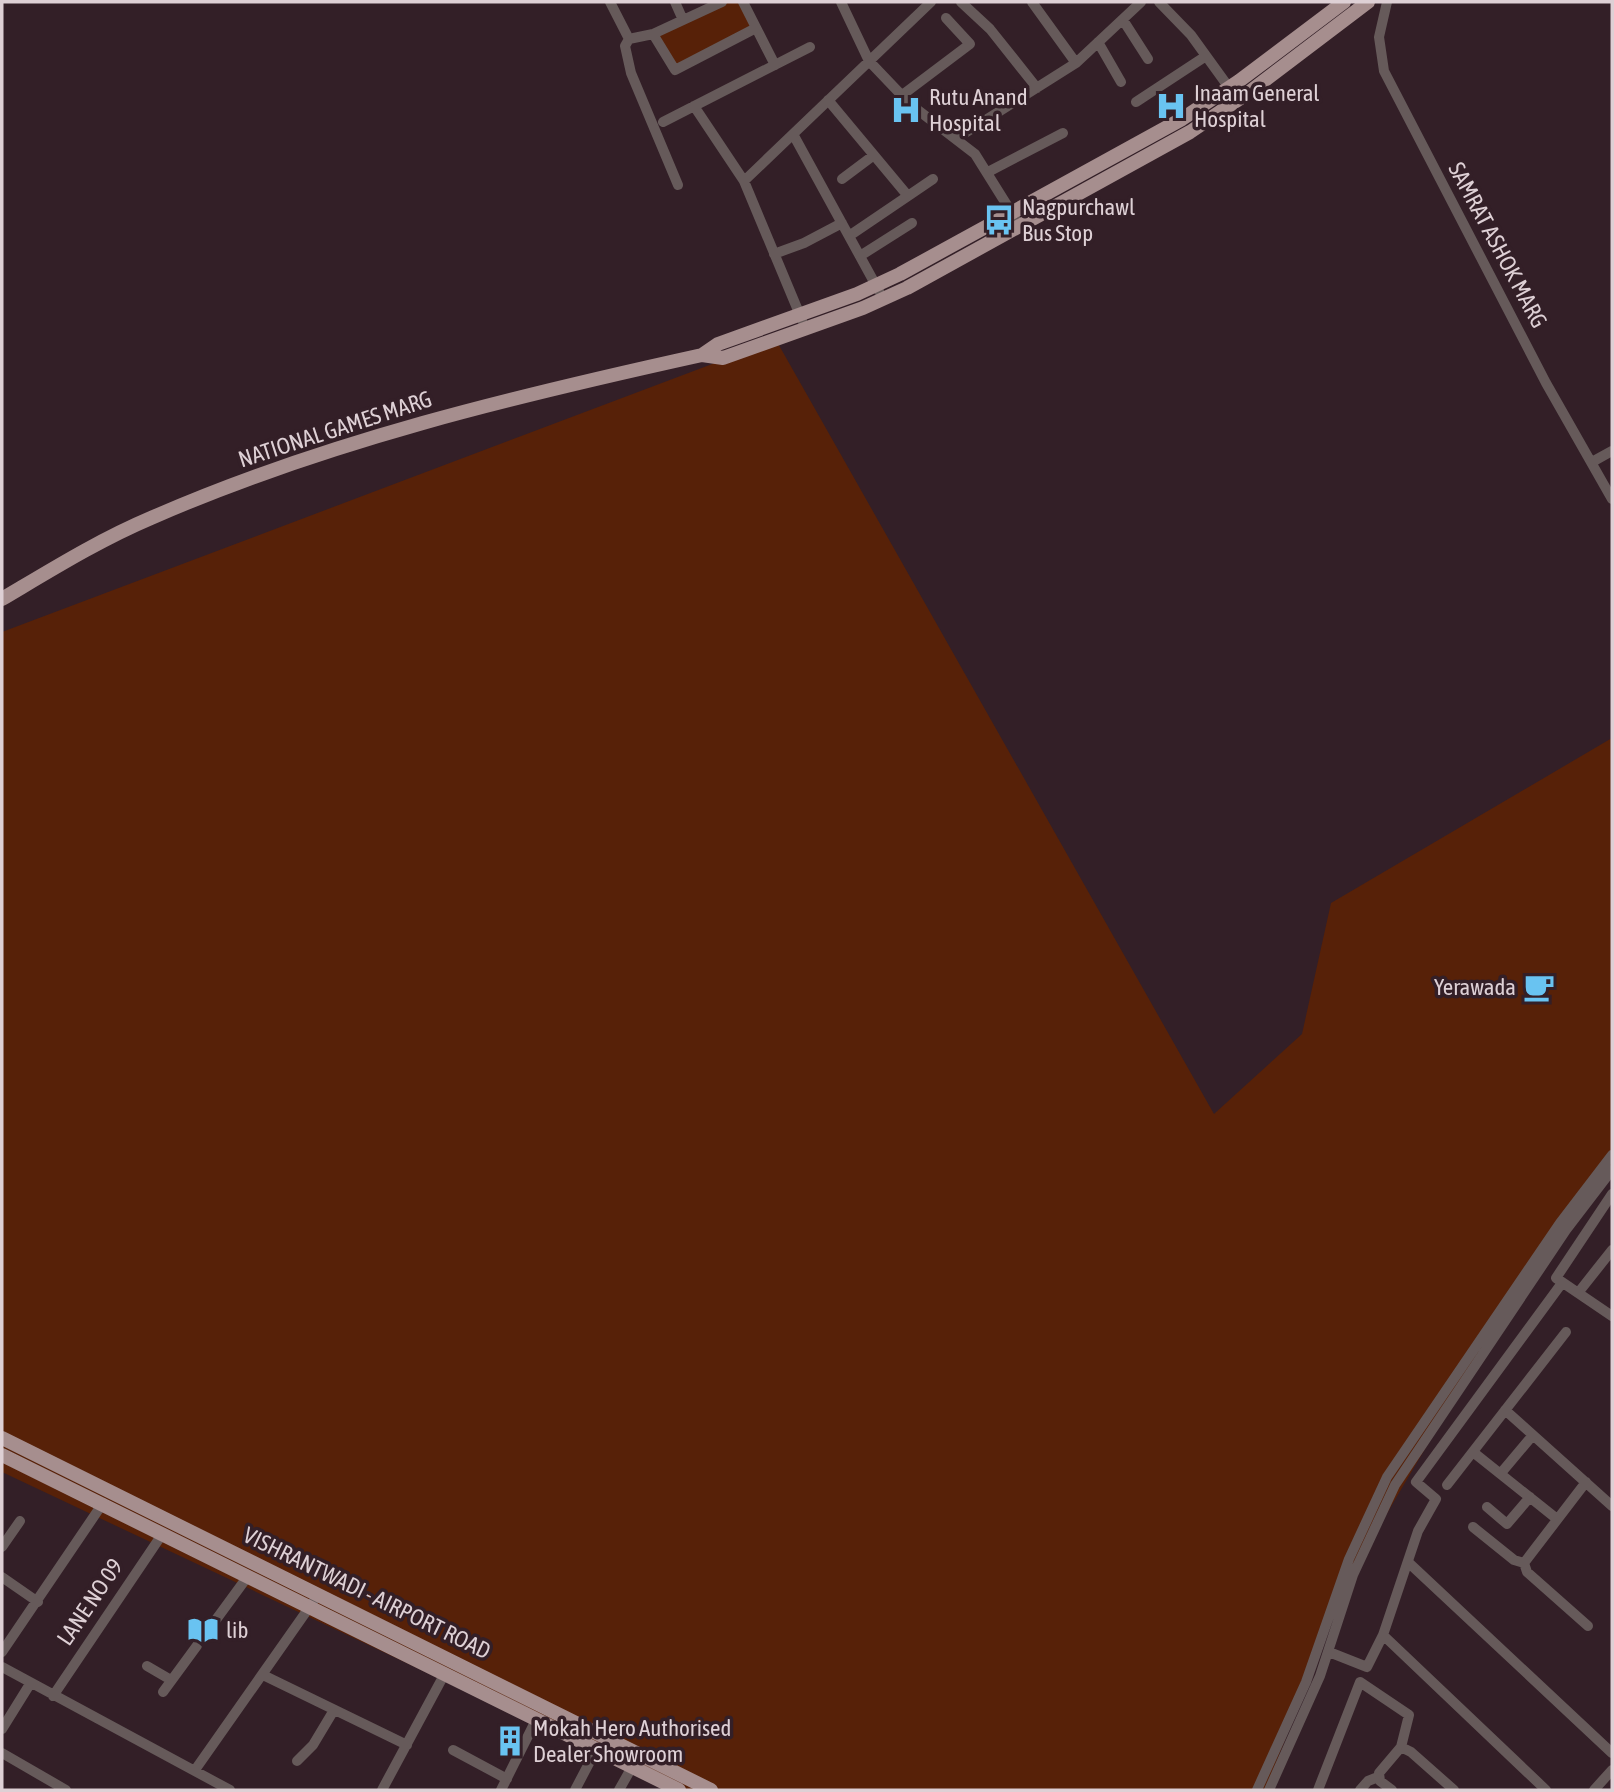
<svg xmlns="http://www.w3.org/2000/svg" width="1614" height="1792" font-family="'Asap Condensed',sans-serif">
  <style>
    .green { fill: #572108 }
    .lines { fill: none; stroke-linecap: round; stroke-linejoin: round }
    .minor { stroke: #665a5a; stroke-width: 10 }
    .major { stroke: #a68e8e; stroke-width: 14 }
    .labels { text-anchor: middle; stroke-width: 7; stroke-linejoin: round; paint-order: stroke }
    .poi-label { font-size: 23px; fill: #ded0d5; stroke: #331f27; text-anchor: start }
    .street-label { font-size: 23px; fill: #ded0d5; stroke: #331f27 }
  </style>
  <rect width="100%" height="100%" fill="#331f27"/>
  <path class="green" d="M722,2H743L756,28L675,70L653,34Z
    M776,340L1214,1114L1302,1034L1331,903L1612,738V1166L1557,1225L1350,1576L1265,1790H676L2,1472V632Z"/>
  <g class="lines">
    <path class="minor" d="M610,2L629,39L625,46L631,73L678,185
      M675,2L683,20
      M743,2L775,65
      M841,2L869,61L910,104L975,154L1020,226
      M961,2L990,29L1037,88
      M1032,2L1076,63
      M1159,2L1191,35L1238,100
      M1387,2L1379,37L1384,71L1546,383L1612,499
      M1123,20L1148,59
      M653,34L675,70L756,28
      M629,39L653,34L722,2
      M1098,42L1121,82
      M901,96L970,44L946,18
      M828,100L908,196L849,236
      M1136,102L1206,56
      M694,106L744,181
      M663,122L810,47
      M793,134L879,291
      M957,138L1076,63L1141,2
      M988,172L1063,133
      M842,179L874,155
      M908,196L933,179
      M774,254L804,243L842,223
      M860,256L912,223
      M802,320L744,181L931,2
      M1592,462L1612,451
      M1612,1194L1556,1278L1612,1316
      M1578,1293L1612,1250
      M1505,1410L1612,1506
      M1473,1452L1557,1519
      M1501,1473L1533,1435
      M1586,1482L1524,1563L1527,1572L1588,1626
      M1447,1485L1566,1332
      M1487,1507L1507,1524L1530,1497
      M1473,1527L1514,1560L1524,1563
      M2,1547L20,1521
      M1409,1563L1612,1753
      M2,1577L38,1602
      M1383,1635L1546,1790
      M2,1652L103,1503
      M1329,1652L1367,1667L1383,1635L1418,1531L1436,1499L1416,1482L1562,1283
      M147,1666L171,1680
      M2,1667L230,1790
      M263,1675L407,1745
      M163,1692L248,1576
      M53,1696L163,1533
      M2,1729L30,1684
      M1401,1747L1411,1752L1454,1790
      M453,1750L507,1779
      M2,1753L66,1790
      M297,1761L313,1745L334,1710
      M195,1770L313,1602
      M382,1790L444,1675
      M501,1790L536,1720
      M575,1790L596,1750
      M619,1790L632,1767
      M1257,1790L1306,1682L1349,1559L1387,1477L1560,1223L1612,1155
      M1269,1790L1320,1676L1353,1575L1395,1485L1566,1230L1612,1170
      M1318,1790L1360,1682L1409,1715L1401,1747L1379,1773L1380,1781L1392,1790
      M1360,1790L1368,1781L1378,1777
      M1594,1790L1612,1770"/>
    <path class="major" d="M702,355L718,344L857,294L900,274L1182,119L1239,81L1344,2
      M2,599C51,570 99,540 151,518C327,441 516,396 702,355L723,358L863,308L907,288L1190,132L1248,93L1368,2
      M2,1438L711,1790
      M2,1455L679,1790"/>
  </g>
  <defs>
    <g id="hospital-bare" transform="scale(2.415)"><path d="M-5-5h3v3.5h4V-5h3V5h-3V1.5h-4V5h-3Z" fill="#69c3f1" stroke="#331f27" stroke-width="2.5" paint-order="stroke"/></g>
    <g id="bus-bare" transform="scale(2.415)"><path d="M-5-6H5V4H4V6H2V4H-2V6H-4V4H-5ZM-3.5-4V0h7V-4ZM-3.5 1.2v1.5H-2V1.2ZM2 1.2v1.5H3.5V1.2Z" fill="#69c3f1" stroke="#331f27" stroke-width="2.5" paint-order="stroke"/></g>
    <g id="cafe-bare" transform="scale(2.415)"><path d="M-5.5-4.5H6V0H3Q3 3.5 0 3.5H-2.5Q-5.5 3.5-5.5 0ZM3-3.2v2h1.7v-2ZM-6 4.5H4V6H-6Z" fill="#69c3f1" stroke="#331f27" stroke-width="2.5" paint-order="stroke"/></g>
    <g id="library-bare" transform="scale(2.415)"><path d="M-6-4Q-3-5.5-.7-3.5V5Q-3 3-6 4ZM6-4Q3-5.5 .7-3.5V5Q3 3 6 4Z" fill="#69c3f1" stroke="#331f27" stroke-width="2.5" paint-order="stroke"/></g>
    <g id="building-bare" transform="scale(2.415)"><path d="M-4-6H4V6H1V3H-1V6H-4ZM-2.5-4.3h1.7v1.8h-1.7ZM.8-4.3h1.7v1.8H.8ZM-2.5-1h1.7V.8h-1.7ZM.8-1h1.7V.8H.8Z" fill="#69c3f1" stroke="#331f27" stroke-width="2.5" paint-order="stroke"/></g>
  </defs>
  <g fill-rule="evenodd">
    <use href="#hospital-bare" x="1171" y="106"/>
    <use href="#hospital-bare" x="906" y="110"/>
    <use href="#bus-bare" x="999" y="220"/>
    <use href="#cafe-bare" x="1539" y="987"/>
    <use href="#library-bare" x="203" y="1630"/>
    <use href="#building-bare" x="510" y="1741"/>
  </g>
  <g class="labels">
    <g class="poi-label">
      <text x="1194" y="101">Inaam General<tspan x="1194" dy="26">Hospital</tspan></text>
      <text x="929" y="105">Rutu Anand<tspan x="929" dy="26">Hospital</tspan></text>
      <text x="1022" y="215">Nagpurchawl<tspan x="1022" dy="26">Bus Stop</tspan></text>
      <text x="1516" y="995" text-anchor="end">Yerawada</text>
      <text x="226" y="1638">lib</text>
      <text x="533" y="1736">Mokah Hero Authorised<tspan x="533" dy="26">Dealer Showroom</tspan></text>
    </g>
    <g class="street-label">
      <text transform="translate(1498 245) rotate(62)" y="8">SAMRAT ASHOK MARG</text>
      <text transform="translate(335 429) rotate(-18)" y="8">NATIONAL GAMES MARG</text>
      <text transform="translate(367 1593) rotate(26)" y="8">VISHRANTWADI - AIRPORT ROAD</text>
      <text transform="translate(90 1602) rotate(-56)" y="8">LANE NO 09</text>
    </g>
  </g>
  <rect width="1614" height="1792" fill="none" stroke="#ded0d5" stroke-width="7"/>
</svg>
